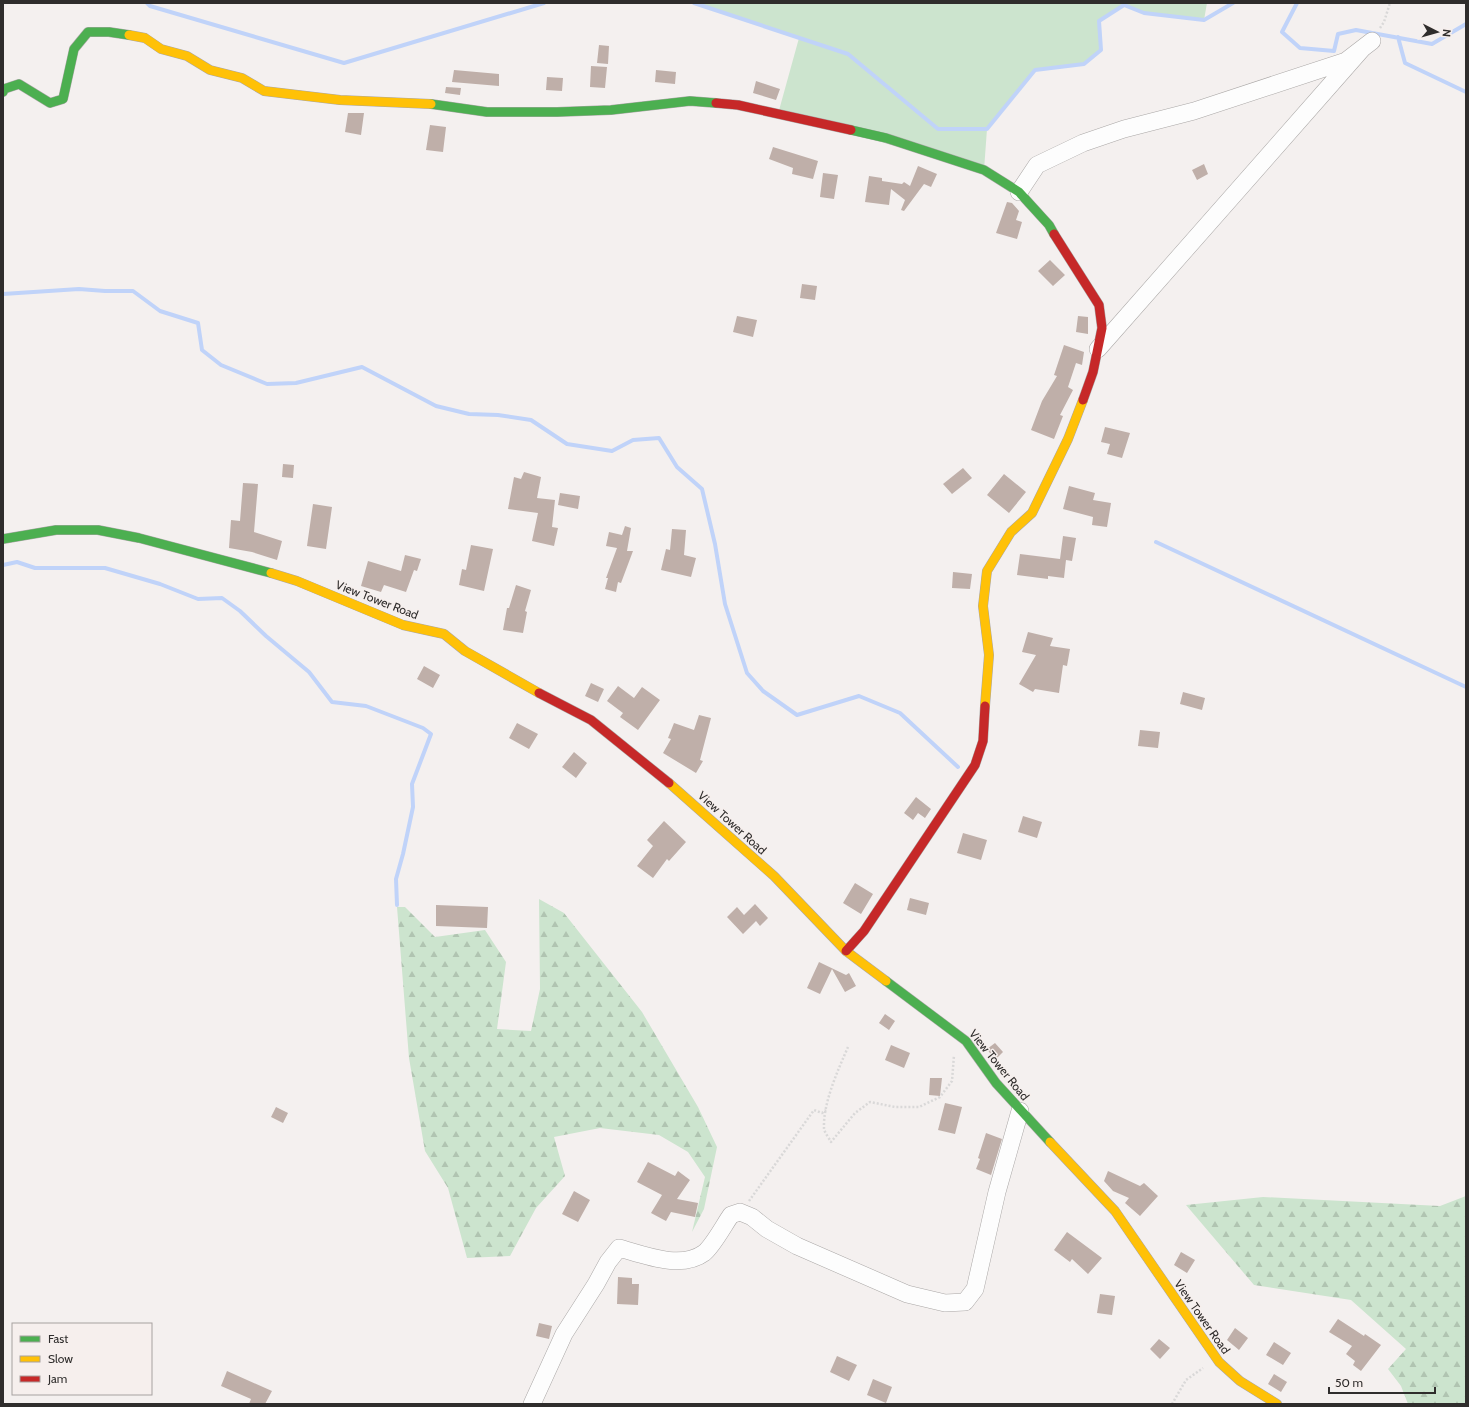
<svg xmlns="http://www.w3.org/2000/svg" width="1469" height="1407" font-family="Cabin,sans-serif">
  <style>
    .green { fill: #cce4ce }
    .forest { fill: url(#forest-firs) }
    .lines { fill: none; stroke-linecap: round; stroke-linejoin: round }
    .stream { stroke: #c0d3f9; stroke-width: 4 }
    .building { fill: #bfafa9 }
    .street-casing { stroke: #aaa7a6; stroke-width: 18 }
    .fast-casing { stroke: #aaa7a6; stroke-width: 10 }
    .slow-casing { stroke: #aaa7a6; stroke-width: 10 }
    .jam-casing { stroke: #aaa7a6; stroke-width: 10 }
    .path { stroke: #d9d8d8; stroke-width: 2.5; stroke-dasharray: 2 2; stroke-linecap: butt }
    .street { stroke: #fdfdfd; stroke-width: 17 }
    .fast { stroke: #4caf50; stroke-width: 9 }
    .slow { stroke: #ffc107; stroke-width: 9 }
    .jam { stroke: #c62828; stroke-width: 9 }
    .labels { text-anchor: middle; stroke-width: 3; stroke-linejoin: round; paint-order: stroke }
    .street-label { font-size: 12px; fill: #2f2d2c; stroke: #f6efed }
  </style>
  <defs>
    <pattern id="forest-firs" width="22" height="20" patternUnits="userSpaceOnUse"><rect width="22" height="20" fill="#cce4ce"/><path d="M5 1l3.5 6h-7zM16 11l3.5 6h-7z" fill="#b0c4b1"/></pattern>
  </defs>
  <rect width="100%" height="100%" fill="#f4f0ef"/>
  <path class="green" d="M694,3H1207L1204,20L1144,13L1124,5L1099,21L1101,50L1084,64L1035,71L987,129L984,170L778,114L799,38Z"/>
  <path class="forest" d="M539,899L564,913L642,1012L698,1107L717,1147L704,1209L692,1232L705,1177L688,1152L659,1135L600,1128L554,1137L565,1176L536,1208L510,1256L467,1258L448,1188L425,1151L409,1058L397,907H405L435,937L485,930L506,962L497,1029L531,1031L540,989Z
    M1466,1196V1404H1408L1401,1386L1388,1369L1406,1349L1351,1300L1254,1285L1186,1205L1263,1197L1440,1206Z"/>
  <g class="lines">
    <path class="stream" d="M147,3L150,6L344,63L544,3
      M694,3L848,54L938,129H987L1035,70L1084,64L1101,50L1099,21L1124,5L1144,13L1204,20L1233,3
      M1297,3L1282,32L1300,48L1334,51L1338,34L1356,30L1432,44L1466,24
      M1398,37L1405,63L1466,92
      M3,294L79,289L105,291H133L160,311L198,323L202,350L221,365L267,384L296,383L362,367L436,406L469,414L498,415L531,420L567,444L612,451L633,440L659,438L677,467L702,489L715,544L725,604L747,673L763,691L797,715L859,696L900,713L958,767
      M1156,542L1466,687
      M3,565L17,562L35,568H105L160,584L198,599L222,598L240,611L266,636L309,672L332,702L366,706L423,728L431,734L412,784L413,807L403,854L396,879L397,905"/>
  </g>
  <path class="building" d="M599,45L609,46L608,64L597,63Z
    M591,66L607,67L605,88L590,87Z
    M454,70L499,74V86L452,82Z
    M656,70L676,72L675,84L655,82Z
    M547,77L563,78L562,91L546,90Z
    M756,81L780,89L776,100L753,93Z
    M446,87L461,88L460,95L445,93Z
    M348,113H364L361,135L345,132Z
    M430,125L446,127L443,152L426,150Z
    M773,147L818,161L813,179L792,174L793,168L769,159Z
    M1204,164L1208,174L1197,180L1192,170Z
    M918,166L937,174L931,187L924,184L904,211L901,210L905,200L891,189L889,205L865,202L869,176L882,178V181L902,184L904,182L910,186Z
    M823,173L838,175L834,199L820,197Z
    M1007,202L1012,203L1019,211L1016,220L1022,222L1017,239L996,233Z
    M1050,260L1065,275L1053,286L1038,271Z
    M802,284L817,286L815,300L800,298Z
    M737,316L757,320L753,337L733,332Z
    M1078,316L1088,317V334L1076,332Z
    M1064,345L1084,352L1082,365L1076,363L1068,387L1073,390L1060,415L1063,416L1054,439L1031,430L1042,401L1057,376L1054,375Z
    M1105,427L1130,433L1122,458L1107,454L1110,444L1101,442Z
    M283,464L294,465L293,478L282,477Z
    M963,468L972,478L952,494L943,484Z
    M524,472L541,477L537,498L555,500L552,527L558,528L554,546L532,541L538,513L508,509L514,477L521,479Z
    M1004,474L1026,492L1009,513L987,495Z
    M243,483L258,484L254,532L282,541L277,560L252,552L229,548L231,520L240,521Z
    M1069,486L1095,493L1093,500L1111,503L1107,527L1092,525L1093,517L1063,509Z
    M560,493L580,496L578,509L558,505Z
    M313,504L332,507L326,549L307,546Z
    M625,526L631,528L627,551H633L621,583L618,582L616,592L605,589L608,578H606L617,548L606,546L609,532L622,535Z
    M672,529L686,530L684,555L696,558L691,577L661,570L666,549L670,550Z
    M1063,536L1076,538L1072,561L1066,560L1064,578L1048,576V579L1017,575L1020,554L1060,559Z
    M471,545L493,549L484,591L459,585L462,569L466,570Z
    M405,555L421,559L417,571L414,570L406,592L384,585L381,592L361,586L368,561L401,571Z
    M953,572L972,574L970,589L952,588Z
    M516,585L531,590L525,611L527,612L523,633L503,630L507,608H509Z
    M1028,632L1053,638L1050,646L1070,649L1067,666L1063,665L1059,693L1035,689L1033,692L1019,684L1036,655L1022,652Z
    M424,666L440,675L433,688L417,679Z
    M591,683L604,689L598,702L585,696Z
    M618,686L634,698L642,687L660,700L638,730L620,717L623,713L607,701Z
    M1183,692L1205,698L1202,710L1180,704Z
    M699,715L711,718L700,760L703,761L696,773L663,753L671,739L668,738L674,723L694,730Z
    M517,723L538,734L529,749L509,738Z
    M1140,730L1160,732L1158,748L1138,746Z
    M574,752L587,763L576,778L562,767Z
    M916,797L931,809L925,818L918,813L913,820L904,813Z
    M1023,816L1042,822L1037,838L1018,832Z
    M664,821L686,842L669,861L667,859L653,878L637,866L653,846L647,840Z
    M963,833L987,840L981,860L957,853Z
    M855,883L873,894L861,914L843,903Z
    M910,898L929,903L926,915L907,910Z
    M755,904L768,918L760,926L756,921L743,934L727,917L737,907L744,915Z
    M436,905L488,907L487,928L436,926Z
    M819,962L846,975L849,973L856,986L845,992L832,969L820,994L807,988Z
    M885,1014L895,1021L889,1030L879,1023Z
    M995,1043L1003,1052L995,1060L987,1049Z
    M891,1045L910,1053L904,1068L885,1060Z
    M930,1078H942L940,1096L929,1095Z
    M945,1103L962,1107L955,1134L938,1130Z
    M276,1107L288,1113L283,1123L271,1117Z
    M986,1133L1002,1139L991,1175L976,1169L980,1159L978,1158Z
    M648,1162L675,1176L678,1171L690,1180L677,1199L698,1203L695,1217L671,1212L666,1221L651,1213L662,1195L637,1182Z
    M1108,1171L1140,1186L1144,1183L1158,1196L1140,1216L1125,1203L1129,1198L1113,1191L1104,1181Z
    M574,1191L590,1200L578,1222L562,1214Z
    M1067,1232L1102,1258L1088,1274L1072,1259L1070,1262L1054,1250Z
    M1181,1252L1195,1260L1187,1273L1174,1265Z
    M618,1277L632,1278V1284H639L638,1305L617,1304Z
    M1100,1294L1115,1296L1112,1315L1097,1313Z
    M1338,1319L1364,1336L1365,1334L1381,1345L1361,1371L1353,1365L1355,1361L1346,1354L1352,1346L1329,1332Z
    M539,1323L552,1326L549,1339L536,1336Z
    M1235,1328L1248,1338L1239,1350L1227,1340Z
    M1159,1339L1170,1348L1160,1359L1150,1349Z
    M1274,1342L1291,1353L1283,1365L1266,1355Z
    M837,1356L857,1365L849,1381L830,1372Z
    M227,1371L272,1391L265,1404H249L251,1399L221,1386Z
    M1274,1374L1287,1382L1281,1392L1268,1384Z
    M873,1379L892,1387L886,1403L867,1395Z"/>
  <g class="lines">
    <g class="street-casing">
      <path id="street" d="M1019,192L1037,165L1083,143L1124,129L1194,111L1346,61L1372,41
        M1098,349L1362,49
        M532,1404L564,1334L596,1284L608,1262L619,1248C644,1255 681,1270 704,1253C713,1246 724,1225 731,1215L740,1212L752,1217L767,1229L797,1246L907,1294L945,1303L965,1302L975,1289L997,1192L1020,1111"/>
    </g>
    <g class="fast-casing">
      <path id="fast" d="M3,92L4,89L19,84L50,103L63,99L74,49L88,32H109L129,35
        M431,104L487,112H557L611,110L690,101L716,103
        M851,130L886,138L984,170L1019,192L1049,225L1054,234
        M3,539L56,530H98L139,538L271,573
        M886,981L966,1041L996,1083L1050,1142"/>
    </g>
    <g class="slow-casing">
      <path id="slow" d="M129,35L145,38L161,49L187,56L210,70L242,78L264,91L340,100L431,104
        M271,573L297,581L403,625L444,634L465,651L539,693
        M985,706L989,655L983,606L987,571L1011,532L1032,513L1068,439L1083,400
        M669,783L774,876L846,951L886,981
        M1050,1142L1115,1211L1219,1362L1240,1381L1277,1404"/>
    </g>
    <g class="jam-casing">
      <path id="jam" d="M716,103L738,105L851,130
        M1054,234L1099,305L1102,328L1093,372L1083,400
        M539,693L591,720L669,783
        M846,951L864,931L975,765L983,741L985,706"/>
    </g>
    <path class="path" d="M1380,28L1384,22L1390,3
      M848,1047C838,1070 823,1103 824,1128C824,1132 829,1138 831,1142L855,1113L870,1102L895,1107H919L940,1097L952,1081L954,1055
      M749,1201L814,1110L822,1113L826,1110
      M1172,1404L1186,1380L1203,1368"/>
    <use href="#street" class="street"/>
    <use href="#fast" class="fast"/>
    <use href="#slow" class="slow"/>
    <use href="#jam" class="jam"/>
  </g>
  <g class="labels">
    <g class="street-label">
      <text transform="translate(377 600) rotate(21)" y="4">View Tower Road</text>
      <text transform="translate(732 823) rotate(42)" y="4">View Tower Road</text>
      <text transform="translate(999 1065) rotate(51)" y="4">View Tower Road</text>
      <text transform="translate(1202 1317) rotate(55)" y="4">View Tower Road</text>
    </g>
  </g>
  <rect width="1469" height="1407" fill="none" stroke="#2f2d2c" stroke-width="8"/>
  <rect x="12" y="1323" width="140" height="72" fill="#f6efed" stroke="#a6a1a0"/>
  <rect x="20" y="1336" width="20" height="6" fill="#4caf50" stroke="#a6a1a0"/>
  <text x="48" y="1343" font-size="12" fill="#2f2d2c">Fast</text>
  <rect x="20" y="1356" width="20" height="6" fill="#ffc107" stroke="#a6a1a0"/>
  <text x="48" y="1363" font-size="12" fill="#2f2d2c">Slow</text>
  <rect x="20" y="1376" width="20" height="6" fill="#c62828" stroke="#a6a1a0"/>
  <text x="48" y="1383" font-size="12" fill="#2f2d2c">Jam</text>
  <g transform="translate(1437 32) rotate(96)" stroke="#f6efed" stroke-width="3" paint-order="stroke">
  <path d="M0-3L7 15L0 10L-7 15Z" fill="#2f2d2c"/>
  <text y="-6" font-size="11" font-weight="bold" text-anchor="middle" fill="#2f2d2c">N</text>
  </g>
  <path d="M1329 1387v6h106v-6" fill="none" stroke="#2f2d2c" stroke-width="2"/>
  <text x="1335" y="1387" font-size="12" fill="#2f2d2c" stroke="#f6efed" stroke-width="3" paint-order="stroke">50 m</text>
</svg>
